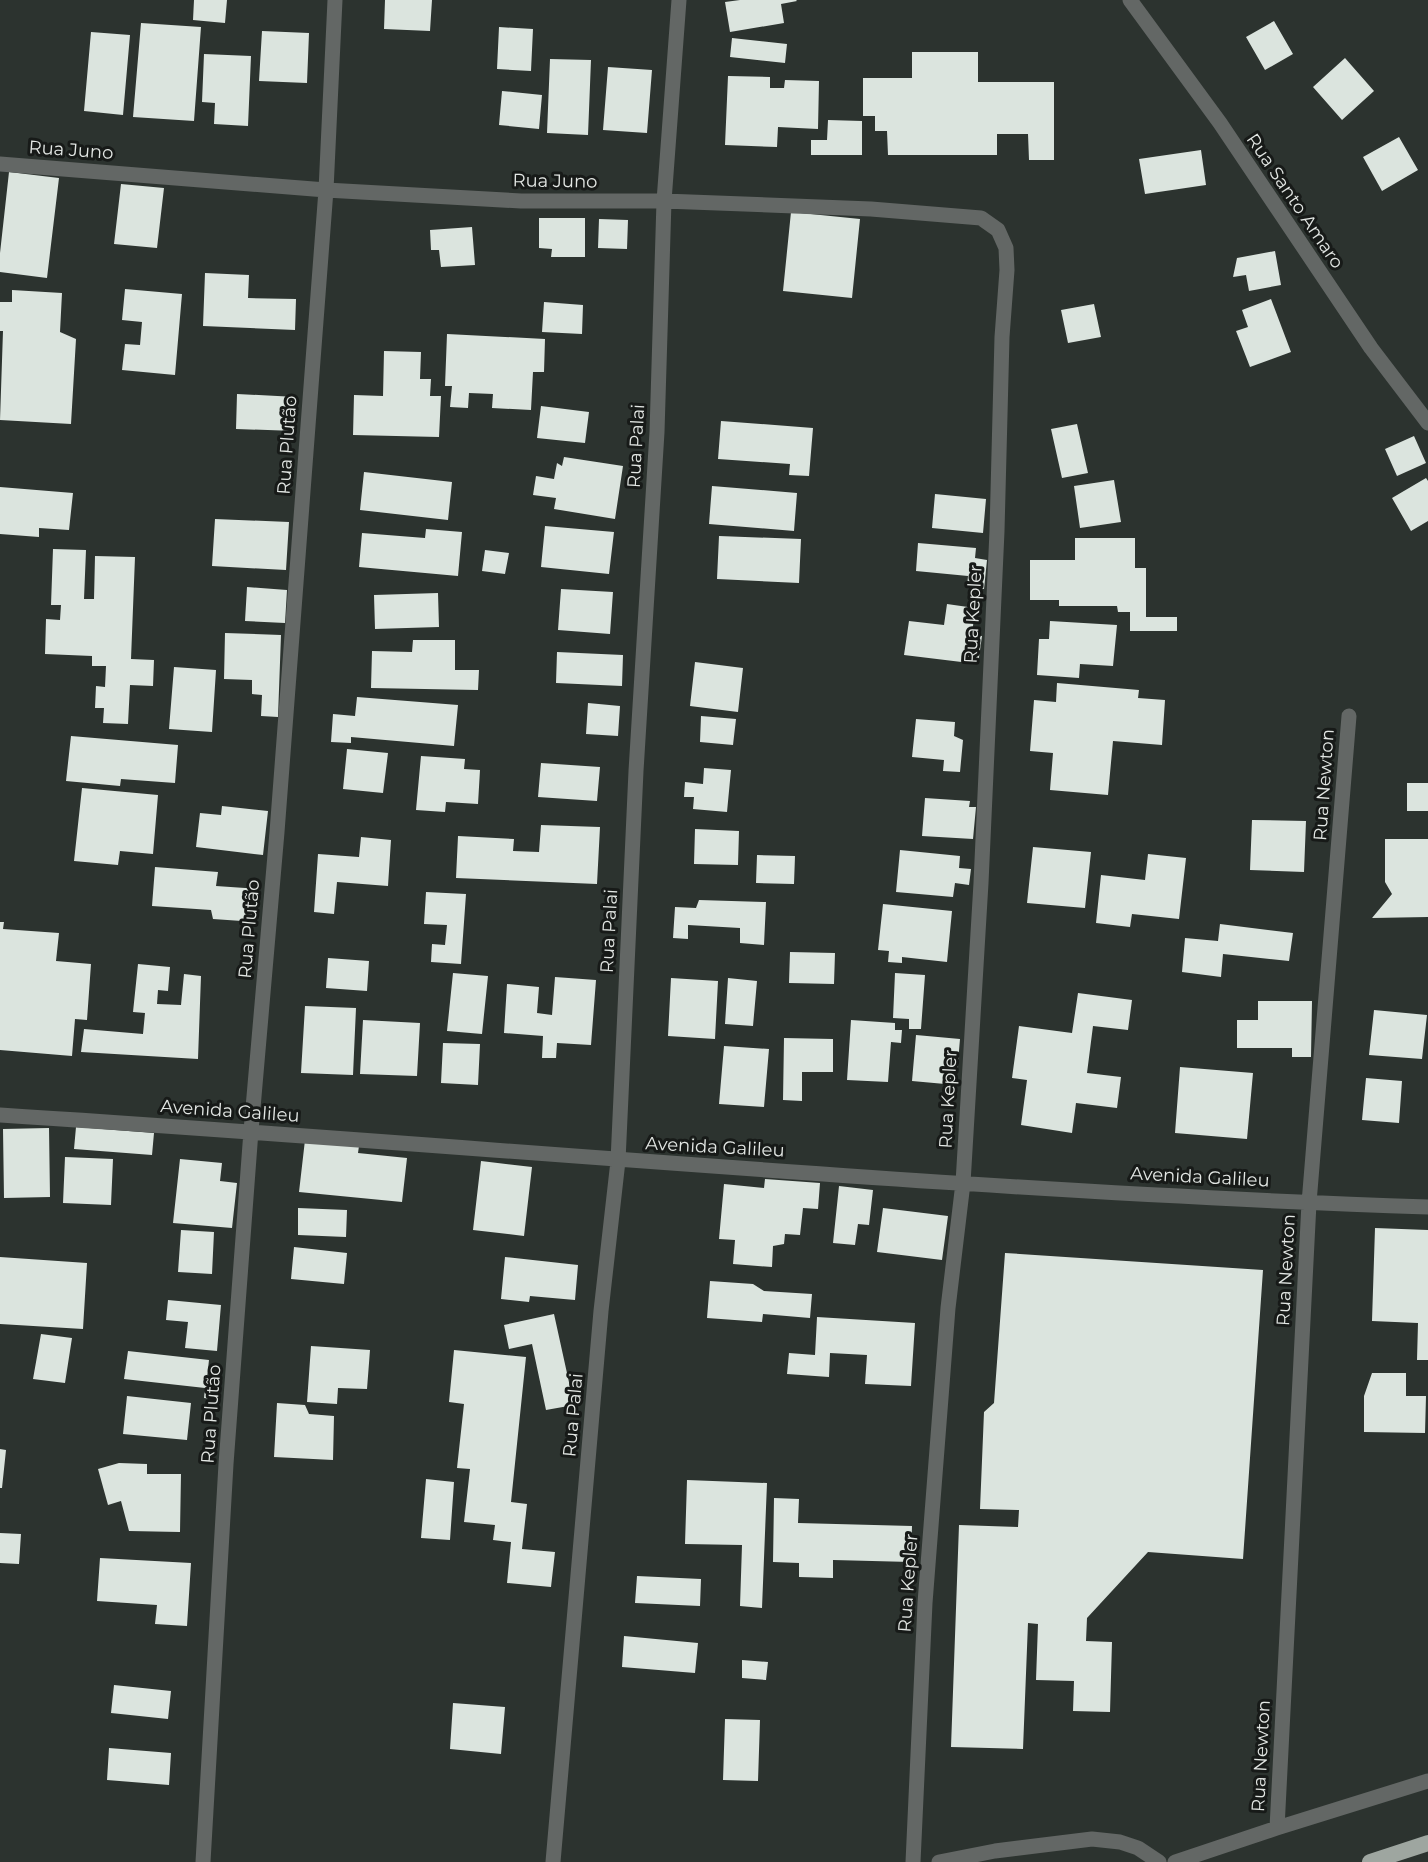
<svg xmlns="http://www.w3.org/2000/svg" width="1428" height="1862" font-family="Montserrat,sans-serif">
  <style>
    .building { fill: #dbe4de }
    .lines { fill: none; stroke-linecap: round; stroke-linejoin: round }
    .minor { stroke: #636765; stroke-width: 15 }
    .trunk { stroke: #9ea6a0; stroke-width: 16 }
    .labels { text-anchor: middle; stroke-width: 6; stroke-linejoin: round; paint-order: stroke }
    .street-label { font-size: 18px; fill: #e3e7e4; stroke: #171a18 }
  </style>
  <rect width="100%" height="100%" fill="#2c332f"/>
  <path class="building" d="M194,0H227L225,23L193,20Z
    M385,0H432L430,31L384,29Z
    M740,0H796L797,1L781,4L784,23L730,32L725,2Z
    M1274,21L1293,54L1265,70L1246,37Z
    M141,23L201,27L194,121L133,117Z
    M499,27L533,29L531,71L497,69Z
    M262,31L309,33L307,83L259,81Z
    M91,32L130,35L123,115L84,111Z
    M732,38L787,44L785,63L730,57Z
    M912,52H978V82H1054V160H1029L1028,134H997V155H888L887,131H875V116H863V78H912Z
    M204,54L251,56L248,126L214,124L215,103L202,102Z
    M1345,58L1374,91L1342,120L1313,87Z
    M550,59L591,60L588,135L547,133Z
    M608,67L652,70L647,133L603,130Z
    M728,76L770,77V88H784L785,80L819,81L818,129L778,127L777,147L725,145Z
    M502,91L542,95L539,129L499,125Z
    M828,120L862,121V155H811V140H827Z
    M1399,137L1418,170L1382,191L1363,157Z
    M1201,150L1206,185L1145,194L1139,159Z
    M9,172L59,178L47,278L0,272V253Z
    M121,184L164,188L157,248L114,244Z
    M791,212L860,219L852,298L783,291Z
    M539,218H585V257H551L552,249L539,248Z
    M599,219L628,220L627,249L598,248Z
    M472,227L475,265L441,267L439,250H431L430,230Z
    M1275,251L1281,285L1249,291L1246,275L1233,277L1237,258Z
    M205,273L249,275L248,298L296,299L295,330L203,326Z
    M125,289L182,294L175,375L122,370L125,344L140,345L142,322L122,320Z
    M12,290L62,293L60,332L76,339L71,424L0,420L3,331H0V302H12Z
    M1271,299L1291,352L1250,367L1236,331L1248,327L1242,310Z
    M544,302L583,305L582,334L542,332Z
    M1094,304L1101,337L1068,343L1061,310Z
    M447,334L545,339L544,372H533L531,410L492,408L493,394L469,393L468,408L450,407L452,386H445Z
    M384,351L421,352L420,379H431L430,396H441L439,437L353,435L354,395L383,396Z
    M237,394L296,397L295,431L236,429Z
    M541,406L589,412L585,443L537,438Z
    M721,421L813,428L809,476L789,475L790,464L718,459Z
    M1077,424L1088,473L1062,478L1051,429Z
    M1414,436L1426,463L1397,476L1385,449Z
    M564,457L623,466L615,519L554,509L556,498L533,495L536,476L554,479L557,463L562,466Z
    M364,472L452,482L448,520L360,510Z
    M1426,478L1428,481V521L1411,531L1392,498Z
    M1114,480L1121,522L1080,528L1074,486Z
    M712,486L797,493L794,531L709,524Z
    M0,487L73,493L69,530L39,528V537L0,534Z
    M935,494L986,499L983,533L932,528Z
    M215,519L289,522L286,570L212,566Z
    M545,526L614,532L609,574L541,567Z
    M426,529L462,532L458,576L359,567L362,533L425,538Z
    M719,536L801,539L799,583L717,579Z
    M1075,538H1135V568H1146V617H1177V631H1130V612H1118L1117,606H1059V600H1030V560H1075Z
    M918,543L976,548L975,558L987,560L984,589L967,587L968,576L916,571Z
    M53,549L86,550L84,599H94L95,556L135,557L131,659L154,660L153,686L130,685L128,724L103,723L104,708H95L96,686L105,687L106,666H92V656L45,654L46,619L60,620L61,605H51Z
    M485,550L509,553L505,574L482,571Z
    M247,587L287,590L285,623L245,621Z
    M561,589L613,592L610,634L558,630Z
    M438,593L439,627L375,629L374,595Z
    M947,604L975,608L972,635L982,636L978,664L904,655L909,621L944,625Z
    M1050,621L1117,625L1113,666L1080,664L1079,678L1037,675L1039,639H1049Z
    M225,633L281,635L278,717L261,716L262,695L252,694V680L224,679Z
    M413,640H455V670H479L478,690L371,688L372,651L412,652Z
    M557,652L623,655L622,686L556,683Z
    M695,662L743,668L738,712L690,706Z
    M174,667L216,670L212,732L169,729Z
    M1057,683L1139,690L1138,698L1165,700L1162,745L1113,741L1108,795L1050,790L1053,753L1030,751L1034,700L1056,702Z
    M357,697L458,705L454,746L351,737V743L331,742L333,714L355,716Z
    M588,703L620,706L618,736L586,734Z
    M701,716L736,719L733,745L700,742Z
    M916,719L955,722L954,736L963,740L960,772L943,771L944,760L912,757Z
    M71,736L178,745L175,783L121,779L120,786L66,781Z
    M347,749L388,753L383,793L343,789Z
    M421,756L465,759L464,769L480,770L478,804L446,802L445,812L416,810Z
    M541,763L600,767L597,801L538,797Z
    M704,768L731,770L727,812L693,809L694,797H684L685,782L703,784Z
    M1407,783H1428V811H1407Z
    M82,788L158,795L153,854L120,851L118,865L74,861Z
    M925,798L970,801L969,807H976L973,839L922,836Z
    M222,806L268,811L263,855L196,847L200,813L221,815Z
    M1252,820L1306,821L1304,872L1250,870Z
    M541,825L600,827L597,884L456,878L458,836L514,839L513,851L539,852Z
    M695,829L739,831L738,865L694,864Z
    M361,837L391,840L388,886L337,882L334,914L314,912L318,854L359,857Z
    M1385,839H1428V917L1372,918L1392,894L1385,882Z
    M1033,847L1091,852L1085,908L1027,903Z
    M900,850L960,856L959,868L971,869L969,885L955,883L953,897L896,892Z
    M1148,854L1186,858L1179,919L1132,914L1130,927L1096,923L1101,875L1145,880Z
    M757,855L795,856L794,884L756,883Z
    M155,867L218,872L216,886L260,889L257,922L213,919L211,910L152,906Z
    M426,892L466,894L461,964L431,962L432,944L445,945L447,925L424,924Z
    M699,900L766,902L764,945L740,943V928L688,925V939L673,938L675,907L696,908Z
    M883,904L952,911L947,962L902,957V963L888,962L889,951L878,950Z
    M0,922H4L3,929L59,933L56,961L91,964L87,1020L75,1019L72,1056L0,1050Z
    M1220,924L1293,933L1289,961L1223,954L1221,977L1182,972L1185,938L1218,941Z
    M790,952L835,953L834,984L789,983Z
    M328,958L369,961L367,991L326,988Z
    M138,964L170,967L168,991L158,990L157,1004L181,1005L184,974L201,976L198,1059L81,1052L84,1029L143,1034L145,1013L133,1012Z
    M453,973L488,976L482,1034L447,1031Z
    M895,973L925,975L921,1029H909V1019L893,1018Z
    M555,977L596,980L591,1045L557,1043L556,1058H542L543,1036L504,1033L507,984L539,987L537,1013L552,1015Z
    M671,978L718,981L715,1039L668,1036Z
    M728,978L757,981L753,1026L725,1024Z
    M1078,993L1132,1000L1128,1030L1093,1026L1087,1073L1121,1077L1117,1108L1076,1103L1072,1133L1021,1125L1027,1080L1012,1078L1019,1026L1072,1033Z
    M1258,1001H1312L1311,1057H1292V1048H1237V1020H1258Z
    M305,1006L356,1008L353,1075L301,1073Z
    M1374,1010L1427,1015L1422,1059L1369,1055Z
    M363,1020L420,1023L417,1076L360,1074Z
    M851,1020L895,1023V1030H902L901,1043L891,1042L888,1082L847,1080Z
    M916,1035L960,1039L956,1085L912,1081Z
    M784,1038L833,1039V1072H802V1101L783,1100Z
    M443,1043L480,1044L478,1085L441,1083Z
    M724,1046L769,1049L764,1107L719,1104Z
    M1180,1067L1253,1073L1247,1139L1175,1133Z
    M1366,1078L1402,1081L1399,1123L1362,1120Z
    M76,1127L154,1133L152,1155L74,1149Z
    M49,1128L50,1197L4,1198L3,1129Z
    M305,1140L359,1146L358,1153L407,1158L402,1202L299,1192Z
    M65,1157L113,1159L111,1205L63,1203Z
    M180,1159L222,1163L220,1181L237,1183L232,1228L173,1223Z
    M481,1161L532,1167L524,1236L473,1230Z
    M765,1179L820,1183L818,1209L803,1208L800,1235L785,1234L784,1244L773,1246L772,1267L733,1264L735,1240L719,1239L724,1184L764,1188Z
    M839,1186L873,1190L869,1225L858,1224L855,1245L833,1243Z
    M298,1208L347,1210L346,1237L298,1235Z
    M883,1208L948,1216L942,1260L877,1252Z
    M1375,1228L1428,1230V1360H1417L1418,1323L1372,1321Z
    M181,1230L214,1232L212,1274L178,1272Z
    M294,1247L347,1253L344,1284L291,1279Z
    M1005,1253L1263,1270L1243,1559L1148,1552L1087,1618L1086,1641L1112,1642L1110,1712L1073,1711L1074,1681L1036,1680L1038,1624L1028,1623L1023,1749L951,1747L959,1525L1018,1527L1019,1510L980,1509L984,1412L994,1403Z
    M0,1257L87,1263L83,1329L0,1324Z
    M505,1257L578,1265L575,1300L530,1296L529,1302L501,1299Z
    M710,1281L753,1284L764,1291L812,1294L810,1318L763,1314L762,1322L707,1318Z
    M168,1300L221,1305L217,1351L185,1348L188,1322L166,1320Z
    M554,1314L574,1405L546,1410L532,1344L509,1349L504,1325Z
    M817,1317L915,1323L911,1386L865,1384L867,1355L830,1353L829,1377L787,1374L789,1353L815,1355Z
    M41,1334L72,1338L65,1383L33,1379Z
    M311,1346L370,1350L367,1389L338,1388L337,1404L307,1402Z
    M454,1350L526,1357L511,1502L527,1504L522,1549L555,1552L551,1587L507,1583L511,1542L493,1540L495,1525L464,1522L470,1469L457,1468L464,1404L449,1402Z
    M128,1351L209,1360L207,1378L221,1380L219,1400L204,1398L205,1388L124,1379Z
    M1372,1373H1406V1396H1426L1425,1433L1364,1432V1396Z
    M127,1396L191,1403L187,1440L123,1434Z
    M277,1403L305,1405L309,1414L334,1416L333,1460L274,1457Z
    M0,1449L6,1450L2,1488H0Z
    M119,1463L147,1464V1474H181L180,1532L129,1531L121,1501L108,1505L98,1469Z
    M426,1479L454,1482L450,1540L421,1538Z
    M687,1480L767,1483L762,1608L740,1606L742,1545L685,1544Z
    M774,1498L799,1499L798,1523L912,1526L911,1562L833,1560V1578L799,1577V1563L773,1562Z
    M0,1533L21,1534L19,1564L0,1563Z
    M100,1558L191,1563L187,1626L155,1624L157,1605L97,1601Z
    M637,1576L701,1579L700,1606L635,1603Z
    M624,1636L698,1643L695,1673L622,1667Z
    M742,1660L768,1662L766,1680L742,1678Z
    M114,1685L171,1691L168,1719L111,1713Z
    M453,1703L505,1707L501,1754L450,1749Z
    M725,1719L760,1720L758,1781L723,1780Z
    M109,1748L171,1753L169,1785L107,1780Z"/>
  <g class="lines">
    <path class="minor" d="M1130,0L1220,123L1371,348L1428,423
      M0,164L326,190L521,201H664L871,209L981,218L998,230L1006,248L1007,270L1002,337L997,531L981,883L963,1183L948,1308L925,1603L913,1862
      M0,1115C476,1145 951,1191 1428,1207
      M1277,1828L1309,1203L1349,716
      M203,1862L226,1464L251,1131L277,832L326,190L335,0
      M553,1862L601,1311L618,1161L636,771L657,432L664,201L679,0
      M939,1862L995,1851L1092,1839L1120,1842L1138,1848L1159,1862
      M1175,1862L1277,1828L1428,1781"/>
    <path class="trunk" d="M1370,1862L1428,1843"/>
  </g>
  <g class="labels">
    <g class="street-label">
      <text transform="translate(71 150) rotate(4)" y="6">Rua Juno</text>
      <text transform="translate(555 181) rotate(1)" y="6">Rua Juno</text>
      <text transform="translate(1295 201) rotate(56)" y="6">Rua Santo Amaro</text>
      <text transform="translate(287 445) rotate(-86)" y="6">Rua Plutão</text>
      <text transform="translate(636 446) rotate(-87)" y="6">Rua Palai</text>
      <text transform="translate(973 614) rotate(-87)" y="6">Rua Kepler</text>
      <text transform="translate(1324 785) rotate(-86)" y="6">Rua Newton</text>
      <text transform="translate(249 929) rotate(-85)" y="6">Rua Plutão</text>
      <text transform="translate(609 931) rotate(-87)" y="6">Rua Palai</text>
      <text transform="translate(948 1099) rotate(-87)" y="6">Rua Kepler</text>
      <text transform="translate(230 1111) rotate(4)" y="6">Avenida Galileu</text>
      <text transform="translate(715 1147) rotate(3)" y="6">Avenida Galileu</text>
      <text transform="translate(1200 1177) rotate(3)" y="6">Avenida Galileu</text>
      <text transform="translate(1286 1270) rotate(-87)" y="6">Rua Newton</text>
      <text transform="translate(211 1414) rotate(-86)" y="6">Rua Plutão</text>
      <text transform="translate(573 1415) rotate(-85)" y="6">Rua Palai</text>
      <text transform="translate(908 1583) rotate(-86)" y="6">Rua Kepler</text>
      <text transform="translate(1261 1756) rotate(-87)" y="6">Rua Newton</text>
    </g>
  </g>
</svg>
